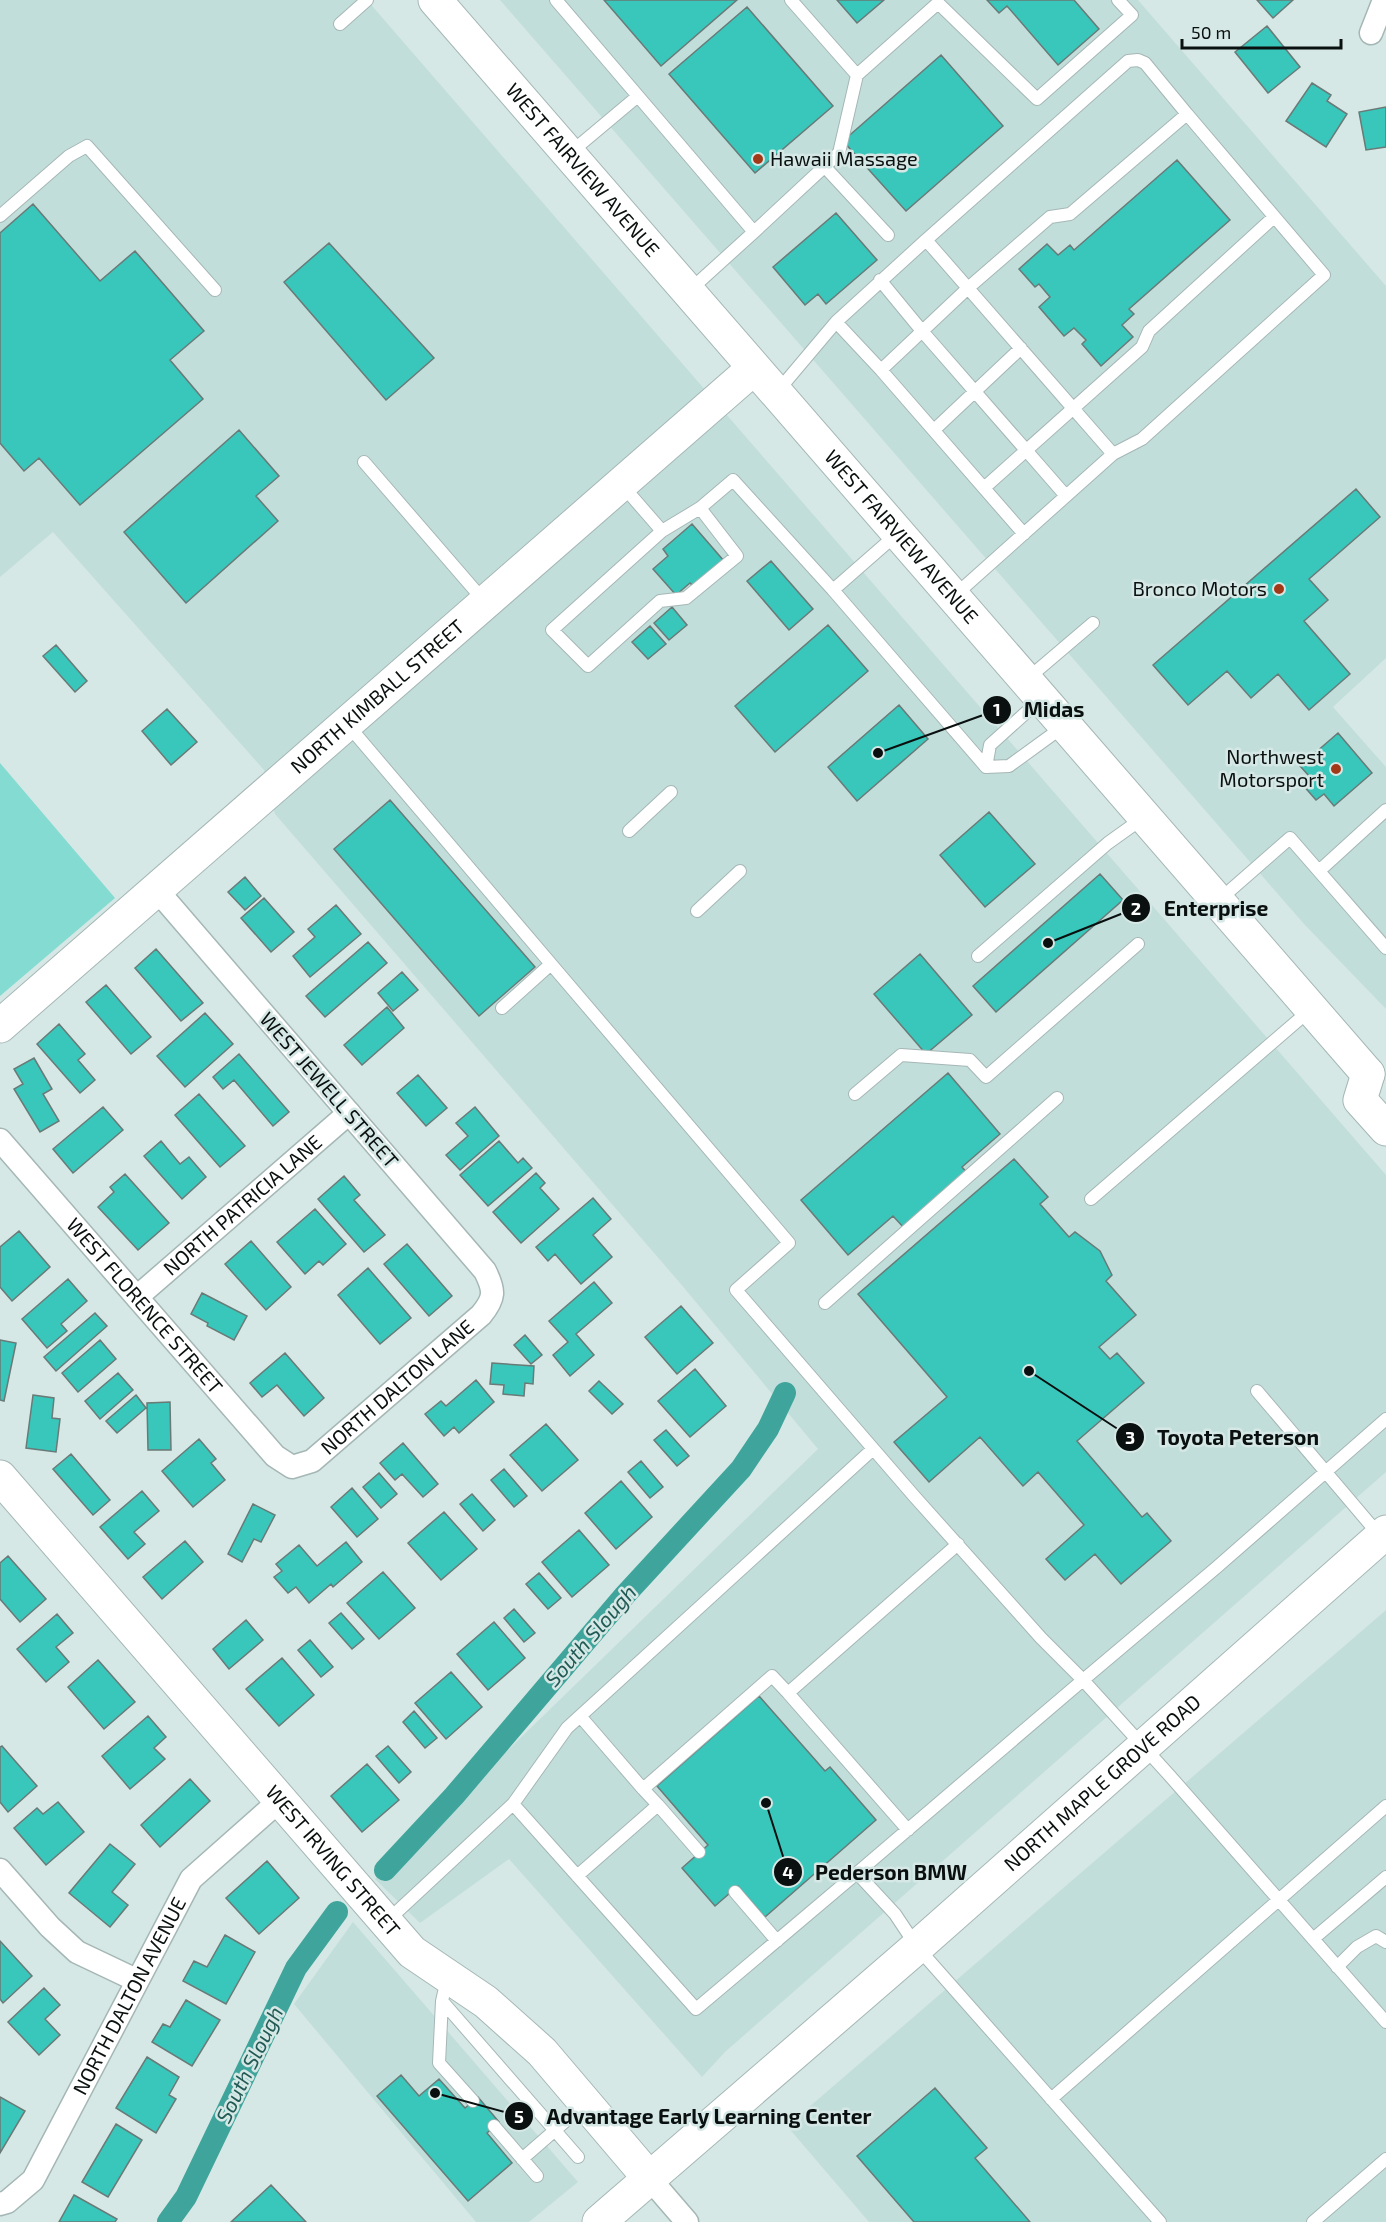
<svg xmlns="http://www.w3.org/2000/svg" width="1386" height="2222" font-family="'Exo 2',sans-serif">
  <style>
    .built { fill: #c2dedb }
    .green { fill: #83dbd2 }
    .lines { fill: none; stroke-linecap: round; stroke-linejoin: round }
    .canal { stroke: #3fa49b; stroke-width: 22 }
    .building { fill: #39c6bb; stroke: #697a77; stroke-width: 1.5 }
    .lane-casing { stroke: #a5b7b5; stroke-width: 14 }
    .street-casing { stroke: #a5b7b5; stroke-width: 25 }
    .secondary-casing { stroke: #a5b7b5; stroke-width: 35 }
    .primary-casing { stroke: #a5b7b5; stroke-width: 35 }
    .lane { stroke: #fff; stroke-width: 12 }
    .street { stroke: #fff; stroke-width: 22 }
    .secondary { stroke: #fff; stroke-width: 33 }
    .primary { stroke: #fff; stroke-width: 33 }
    .poi-dot { fill: #a13919; stroke: #d5e8e5; stroke-width: 2 }
    .labels { text-anchor: middle; stroke-width: 5; stroke-linejoin: round; paint-order: stroke }
    .poi-label { font-size: 20px; fill: #0a100f; stroke: #d5e8e5; text-anchor: end }
    .street-label { font-size: 20px; fill: #0a100f; stroke: #d5e8e5 }
    .water-label { font-size: 21px; font-style: italic; fill: #225a55; stroke: #d5e8e5 }
    .leader { fill: none; stroke: #0a100f; stroke-width: 2 }
    .callout-dot { fill: #0a100f; stroke: #d5e8e5; stroke-width: 2 }
    .mark-label { font-size: 18px; text-anchor: middle; font-weight: bold; fill: #fff }
    .callout-label { font-size: 21px; text-anchor: middle; font-weight: bold; fill: #0a100f; stroke: #d5e8e5; stroke-width: 5; stroke-linejoin: round; paint-order: stroke }
  </style>
  <rect width="100%" height="100%" fill="#d5e8e5"/>
  <path class="built" d="M0,0H367L1386,1175V1472L725,2052L702,2077L509,1859L420,1923L375,1879L818,1449L680,1283L275,814L264,770L53,532L0,577Z
    M500,0H1138L1386,286V658L1333,707L1386,767V1009L1304,924Z
    M1386,1610V2222H869L787,2126Z
    M353,1922L578,2182L529,2222H476L294,2004Z"/>
  <path class="green" d="M0,763L115,898L0,996Z"/>
  <g class="lines">
    <path class="canal" d="M385,1870L454,1796L625,1595L741,1469L768,1429L785,1393
      M168,2222L186,2197L296,1968L337,1912"/>
  </g>
  <path class="building" d="M604,0H737L661,66Z
    M837,0H884L857,23Z
    M987,0H1074L1099,29L1058,65L1007,6L999,13Z
    M1257,0H1293L1273,18Z
    M747,7L833,106L755,173L669,74Z
    M1267,26L1300,67L1268,93L1235,52Z
    M941,55L1003,126L906,211L843,141Z
    M1312,83L1331,95L1327,101L1347,114L1326,147L1286,121Z
    M1386,107V147L1366,150L1359,112Z
    M1177,160L1230,220L1129,309L1134,314L1122,325L1133,337L1101,366L1082,344L1086,340L1074,328L1064,336L1039,307L1050,297L1039,284L1035,287L1019,269L1047,244L1058,255L1070,245L1074,250Z
    M33,204L100,281L135,251L204,331L170,360L203,399L80,505L39,458L24,471L0,443V233Z
    M836,213L877,260L826,304L818,294L805,305L773,267Z
    M329,243L434,358L386,400L284,282Z
    M239,430L279,476L256,496L278,521L186,603L124,532Z
    M1356,489L1380,517L1309,579L1328,600L1304,621L1350,674L1309,710L1278,674L1251,698L1227,671L1188,705L1153,665Z
    M692,524L724,561L694,587L690,583L676,595L653,569L668,556L663,549Z
    M771,561L813,609L789,630L747,581Z
    M672,607L687,625L669,640L654,623Z
    M828,625L868,671L775,752L735,706Z
    M650,626L666,644L648,659L632,642Z
    M56,645L87,681L75,692L43,656Z
    M899,705L928,739L857,801L828,767Z
    M167,709L197,742L171,765L142,731Z
    M1338,733L1372,773L1334,806L1324,794L1316,800L1302,784L1310,777L1300,766Z
    M390,800L535,967L479,1016L334,849Z
    M989,812L1035,864L985,907L940,855Z
    M1100,874L1123,900L996,1012L973,986Z
    M245,877L261,896L245,910L228,892Z
    M264,898L294,932L271,952L241,918Z
    M336,905L361,934L310,977L293,956L315,937L308,929Z
    M368,942L387,963L325,1017L306,996Z
    M156,949L203,1003L181,1021L135,968Z
    M920,954L972,1015L926,1054L874,994Z
    M402,972L418,990L393,1011L378,993Z
    M106,985L151,1037L131,1054L86,1002Z
    M387,1007L404,1028L362,1065L344,1045Z
    M205,1013L233,1044L185,1087L157,1056Z
    M59,1024L85,1054L78,1060L95,1080L80,1093L37,1044Z
    M239,1054L289,1112L273,1126L234,1080L223,1089L213,1077Z
    M34,1058L52,1089L43,1094L59,1121L40,1132L14,1089L23,1084L14,1069Z
    M948,1073L1000,1134L962,1167L968,1174L905,1229L893,1216L848,1255L801,1200Z
    M418,1075L447,1108L426,1126L397,1093Z
    M199,1094L245,1146L220,1167L175,1115Z
    M103,1107L123,1130L73,1173L53,1149Z
    M475,1107L499,1136L460,1170L446,1155L468,1136L456,1123Z
    M161,1141L180,1164L189,1157L206,1177L182,1199L144,1156Z
    M499,1141L518,1163L523,1158L532,1168L488,1206L460,1175Z
    M1014,1159L1048,1197L1040,1204L1069,1237L1075,1232L1100,1251L1112,1275L1106,1281L1136,1315L1099,1347L1110,1359L1117,1353L1144,1383L1077,1441L1142,1517L1147,1513L1171,1541L1121,1584L1095,1554L1065,1580L1046,1559L1084,1525L1038,1472L1023,1486L980,1437L929,1482L894,1442L947,1397L858,1294Z
    M536,1173L545,1183L540,1188L559,1209L521,1243L493,1212Z
    M125,1174L169,1223L138,1250L98,1207L114,1192L110,1187Z
    M344,1176L360,1195L354,1200L385,1235L364,1252L318,1199Z
    M593,1198L611,1219L593,1235L612,1257L581,1284L555,1254L548,1261L536,1247Z
    M315,1209L346,1244L323,1265L319,1261L305,1274L277,1242Z
    M19,1231L50,1267L12,1301L0,1287V1247Z
    M251,1241L291,1287L266,1310L225,1264Z
    M407,1244L452,1296L429,1316L384,1264Z
    M368,1268L411,1318L380,1344L338,1295Z
    M68,1279L87,1301L61,1324L67,1331L47,1348L22,1319Z
    M594,1282L612,1303L576,1334L594,1355L570,1376L553,1355L568,1342L549,1321Z
    M202,1293L247,1316L234,1340L207,1326L208,1323L191,1314Z
    M681,1306L713,1343L677,1374L645,1337Z
    M95,1313L107,1326L56,1371L44,1357Z
    M525,1335L542,1355L531,1364L514,1345Z
    M0,1340L16,1343L4,1401L0,1400Z
    M100,1340L116,1359L78,1392L62,1373Z
    M285,1353L324,1398L304,1416L277,1385L262,1397L250,1383Z
    M492,1363L534,1366L533,1384L525,1383L524,1396L503,1394L504,1385L490,1384Z
    M695,1369L726,1406L690,1437L658,1401Z
    M118,1373L133,1390L100,1419L85,1401Z
    M476,1380L494,1402L459,1433L454,1427L444,1436L425,1414L441,1401L446,1406Z
    M599,1381L623,1404L612,1414L589,1391Z
    M33,1395L54,1398L52,1418L60,1419L56,1452L26,1448Z
    M136,1395L146,1408L117,1433L106,1421Z
    M170,1402L171,1450H148L147,1403Z
    M546,1424L578,1460L542,1491L510,1455Z
    M666,1430L689,1456L677,1466L654,1440Z
    M199,1439L216,1459L211,1463L225,1480L193,1507L162,1471Z
    M403,1443L438,1484L423,1497L402,1474L395,1480L380,1463Z
    M71,1454L110,1500L93,1515L53,1469Z
    M641,1461L663,1487L650,1498L628,1472Z
    M504,1469L527,1496L514,1507L491,1480Z
    M379,1473L397,1494L381,1508L363,1487Z
    M621,1481L652,1517L616,1549L585,1513Z
    M352,1488L378,1519L357,1537L331,1507Z
    M142,1491L159,1511L134,1532L145,1544L128,1559L100,1527Z
    M472,1494L495,1520L483,1531L460,1504Z
    M253,1504L275,1515L261,1542L254,1539L242,1562L228,1554Z
    M444,1512L477,1549L441,1580L408,1543Z
    M579,1530L609,1565L572,1597L542,1562Z
    M185,1541L203,1562L162,1599L143,1577Z
    M346,1542L362,1562L333,1587L331,1584L309,1603L296,1587L288,1593L274,1577L282,1571L276,1564L299,1545L317,1566Z
    M8,1556L46,1599L20,1622L0,1599V1563Z
    M383,1572L415,1608L379,1639L347,1603Z
    M539,1573L561,1598L548,1609L526,1584Z
    M514,1609L535,1633L524,1642L504,1618Z
    M341,1613L364,1639L352,1649L329,1623Z
    M57,1614L73,1633L56,1647L69,1662L46,1682L17,1649Z
    M246,1620L263,1640L229,1669L213,1649Z
    M494,1622L525,1658L488,1690L457,1654Z
    M310,1640L333,1667L321,1677L298,1650Z
    M282,1658L314,1695L279,1726L246,1689Z
    M98,1660L135,1702L104,1729L68,1687Z
    M451,1672L482,1707L446,1739L415,1703Z
    M759,1696L825,1771L830,1767L876,1820L765,1917L738,1886L715,1906L682,1868L708,1845L657,1786Z
    M414,1711L437,1738L425,1748L403,1722Z
    M148,1716L166,1737L154,1748L165,1759L130,1789L102,1756Z
    M2,1746L37,1786L8,1812L0,1802V1747Z
    M388,1746L411,1772L399,1783L376,1756Z
    M367,1764L399,1800L362,1832L331,1796Z
    M190,1779L210,1801L160,1847L141,1825Z
    M58,1802L84,1832L46,1865L14,1828L37,1808L43,1814Z
    M110,1844L135,1864L112,1892L128,1905L110,1927L69,1893Z
    M267,1861L299,1898L259,1934L226,1898Z
    M225,1935L255,1952L226,2004L183,1981L194,1961L207,1967Z
    M0,1941L32,1976L3,2003L0,1999Z
    M44,1988L60,2005L45,2019L60,2035L39,2055L8,2022Z
    M186,2000L220,2020L192,2066L152,2042L163,2024L170,2027Z
    M147,2057L179,2077L169,2095L176,2099L156,2133L116,2108Z
    M401,2075L419,2096L439,2079L465,2108L478,2097L499,2122L487,2133L512,2163L468,2201L377,2096Z
    M935,2088L987,2148L975,2158L1030,2222H914L857,2156Z
    M0,2097L25,2111L0,2153Z
    M116,2124L142,2140L108,2197L82,2182Z
    M271,2185L306,2222H231Z
    M74,2195L117,2219L115,2222H59Z"/>
  <g class="lines">
    <g class="lane-casing">
      <path id="lane" d="M556,0L754,232L690,290
        M791,0L857,75L938,3L1037,99L1132,15L1118,0
        M340,24L367,0
        M570,153L638,96
        M824,166L888,235
        M0,216L69,156L87,146L215,290
        M754,232L839,153L857,75
        M926,240L1128,61L1138,60L1145,63L1187,114
        M880,280L922,331L1066,496
        M836,322L881,370L1024,534
        M881,370L968,288L1050,217L1070,214L1187,114L1324,275L1142,439L1113,454
        M777,392L836,322L926,240L1113,454L953,597
        M934,430L1021,348
        M364,462L485,602
        M622,485L662,531L552,630L588,666L660,601L686,598L737,556L700,508L733,480L833,590L897,534
        M984,488L1142,347L1149,331L1274,217
        M662,531L700,508
        M833,590L986,767
        M1026,680L1093,623
        M347,724L551,964L502,1008
        M986,767L1009,766L1064,726
        M986,767L990,745L1041,699
        M629,831L671,792
        M1319,871L1386,810
        M1218,901L1290,838L1386,948
        M697,911L740,871
        M978,956L1108,843L1143,818
        M551,964L789,1243L736,1290L914,1496L1041,1638L1083,1680L1217,1567L1386,1419
        M855,1094L901,1055L970,1060L986,1077L1138,944
        M1091,1199L1310,1010
        M825,1303L1057,1098
        M1257,1391L1380,1536
        M788,1693L908,1830
        M580,1716L643,1789
        M513,1804L567,1728L873,1449
        M658,1805L699,1852
        M857,1873L1083,1680L1170,1776L1386,2022
        M577,1876L658,1805L643,1789L772,1676L788,1693L958,1544
        M735,1892L777,1941
        M386,1922L513,1804L696,2009L857,1873L895,1914L917,1947L1160,2222
        M1313,1939L1386,1877
        M1337,1967L1357,1947L1376,1936L1386,1942
        M447,1979L442,2001L578,2157
        M442,2001L439,2063L473,2101
        M1051,2099L1386,1806
        M494,2126L537,2176
        M522,2159L585,2104
        M1313,2222L1386,2159"/>
    </g>
    <g class="street-casing">
      <g id="street">
        <path d="M1371,33L1384,0"/>
        <path id="s1" d="M0,1140L275,1456L292,1467L312,1461L481,1315C495,1298 495,1291 485,1271L156,889"/>
        <path id="s2" d="M137,1297L349,1113"/>
        <path d="M0,1870L50,1927L77,1952L136,1980"/>
        <path d="M650,2179L687,2222"/>
        <path id="s3" d="M0,2204L7,2202L33,2180L191,1879L279,1801"/>
      </g>
    </g>
    <g class="secondary-casing">
      <g id="secondary">
        <path id="s4" d="M0,1026L754,368"/>
        <path id="s5" d="M0,1477L412,1952L486,2002L542,2052L650,2179"/>
        <path id="s6" d="M599,2222L917,1947L1386,1532"/>
      </g>
    </g>
    <g class="primary-casing">
      <g id="primary">
        <path id="s7" d="M435,0L1368,1074"/>
        <path d="M1368,1074L1360,1100L1386,1129"/>
      </g>
    </g>
    <use href="#lane" class="lane"/>
    <use href="#street" class="street"/>
    <use href="#secondary" class="secondary"/>
    <use href="#primary" class="primary"/>
  </g>
  <g class="poi-dot">
    <circle cx="758" cy="159" r="6"/>
    <circle cx="1279" cy="589" r="6"/>
    <circle cx="1336" cy="769" r="6"/>
  </g>
  <g class="labels">
    <g class="poi-label">
      <text x="770" y="166" text-anchor="start">Hawaii Massage</text>
      <text x="1267" y="596">Bronco Motors</text>
      <text x="1324" y="764">Northwest<tspan x="1324" dy="23">Motorsport</tspan></text>
    </g>
    <g class="street-label">
      <text dy="7" stroke="none"><textPath href="#s7" startOffset="225">WEST FAIRVIEW AVENUE</textPath></text>
      <text dy="7" stroke="none"><textPath href="#s7" startOffset="711">WEST FAIRVIEW AVENUE</textPath></text>
      <text dy="7" stroke="none"><textPath href="#s4" startOffset="501">NORTH KIMBALL STREET</textPath></text>
      <text transform="translate(329 1090) rotate(49)" y="7">WEST JEWELL STREET</text>
      <text dy="7" stroke="none"><textPath href="#s2" startOffset="140">NORTH PATRICIA LANE</textPath></text>
      <text dy="7" stroke="none"><textPath href="#s1" startOffset="220">WEST FLORENCE STREET</textPath></text>
      <text dy="7" stroke="none"><textPath href="#s1" startOffset="573">NORTH DALTON LANE</textPath></text>
      <text dy="7" stroke="none"><textPath href="#s6" startOffset="668">NORTH MAPLE GROVE ROAD</textPath></text>
      <text dy="7" stroke="none"><textPath href="#s5" startOffset="508">WEST IRVING STREET</textPath></text>
      <text dy="7" stroke="none"><textPath href="#s3" startOffset="249">NORTH DALTON AVENUE</textPath></text>
    </g>
    <g class="water-label">
      <text transform="translate(591 1636) rotate(-49)" y="7">South Slough</text>
      <text transform="translate(250 2065) rotate(-64)" y="7">South Slough</text>
    </g>
  </g>
  <path class="leader" d="M878 753L997 710M1048 943L1136 908M1029 1371L1130 1437M766 1803L788 1872M435 2093L519 2116"/>
  <g class="callout-dot">
    <circle cx="878" cy="753" r="6"/>
    <circle cx="1048" cy="943" r="6"/>
    <circle cx="1029" cy="1371" r="6"/>
    <circle cx="766" cy="1803" r="6"/>
    <circle cx="435" cy="2093" r="6"/>
    <circle cx="997" cy="710" r="15"/>
    <circle cx="1136" cy="908" r="15"/>
    <circle cx="1130" cy="1437" r="15"/>
    <circle cx="788" cy="1872" r="15"/>
    <circle cx="519" cy="2116" r="15"/>
  </g>
  <g class="mark-label">
    <text x="997" y="716">1</text>
    <text x="1136" y="915">2</text>
    <text x="1130" y="1444">3</text>
    <text x="788" y="1879">4</text>
    <text x="519" y="2123">5</text>
  </g>
  <g class="callout-label">
    <text x="1054" y="717">Midas</text>
    <text x="1216" y="916">Enterprise</text>
    <text x="1238" y="1445">Toyota Peterson</text>
    <text x="891" y="1880">Pederson BMW</text>
    <text x="709" y="2124">Advantage Early Learning Center</text>
  </g>
  <path d="M1182 39v9h159v-9" fill="none" stroke="#0a100f" stroke-width="3"/>
  <text x="1191" y="39" font-size="18" fill="#0a100f" stroke="#d5e8e5" stroke-width="4.5" paint-order="stroke">50 m</text>
</svg>
